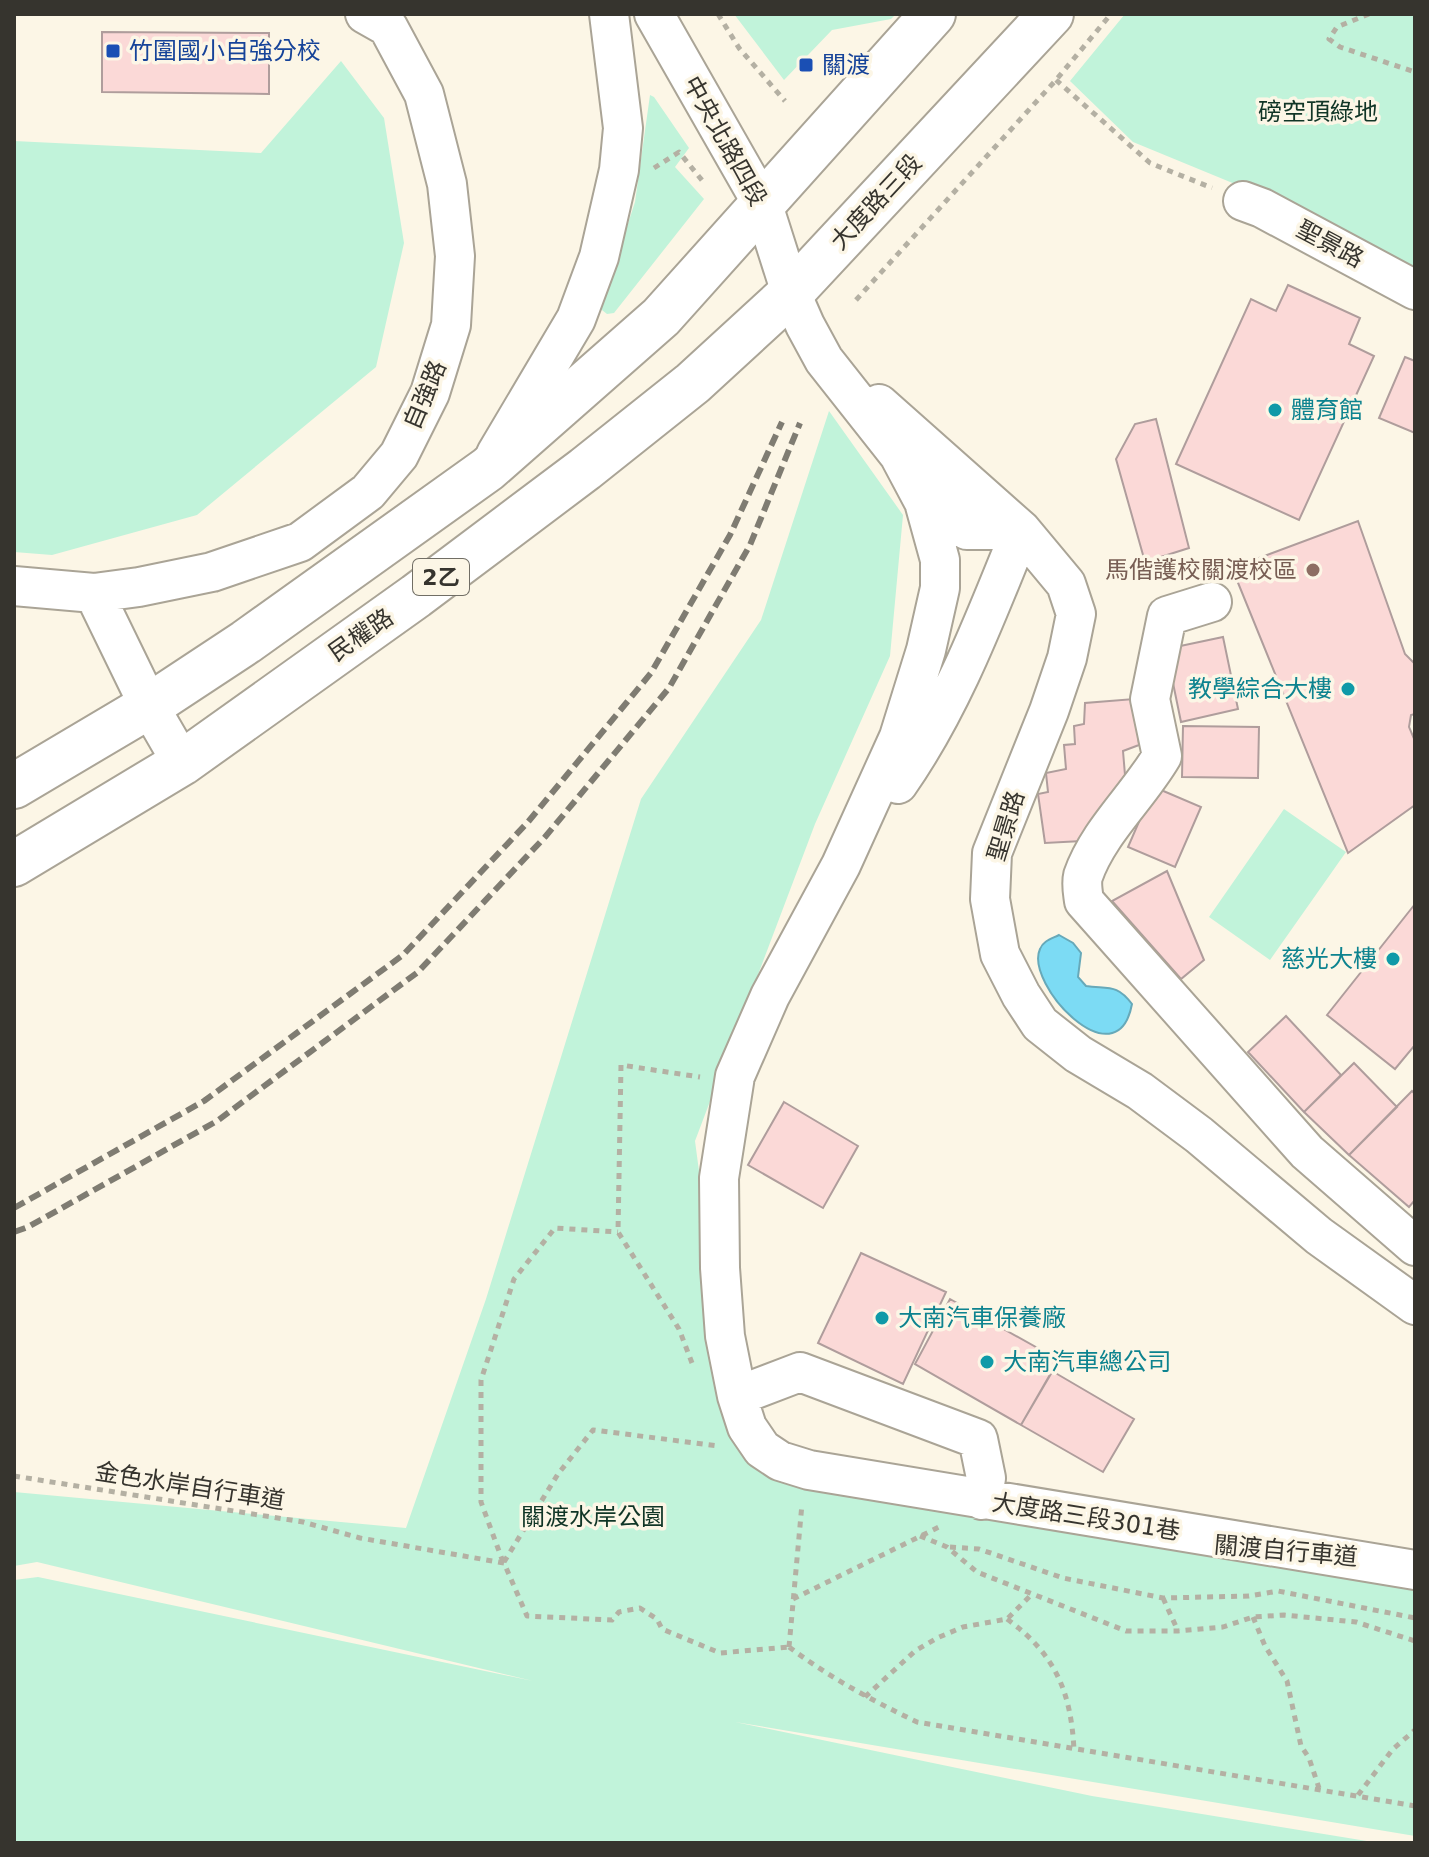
<svg xmlns="http://www.w3.org/2000/svg" width="1429" height="1857" font-family="'DejaVu Sans','Noto Sans TC',sans-serif">
  <style>
    .green { fill: #c1f3da }
    .water { fill: #7cdbf4; stroke: #67a9b9; stroke-width: 2 }
    .building { fill: #fbd9d7; stroke: #af9d9c; stroke-width: 2 }
    .lines { fill: none; stroke-linecap: round; stroke-linejoin: round }
    .minor-casing { stroke: #aaa496; stroke-width: 42 }
    .major-casing { stroke: #aaa496; stroke-width: 48 }
    .path { stroke: #b4b0a3; stroke-width: 5; stroke-dasharray: 6 6; stroke-linecap: butt }
    .minor { stroke: #fff; stroke-width: 38 }
    .major { stroke: #fff; stroke-width: 44 }
    .rail { stroke: #7f7c72; stroke-width: 6; stroke-dasharray: 12 6; stroke-linecap: butt }
    .transit-dot { fill: #1a4fb4; stroke: #fcf6e6; stroke-width: 3 }
    .culture-dot { fill: #0f9aa8; stroke: #fcf6e6; stroke-width: 3 }
    .education-dot { fill: #8d6e63; stroke: #fcf6e6; stroke-width: 3 }
    .labels { text-anchor: middle; stroke-width: 7; stroke-linejoin: round; paint-order: stroke }
    .shield { fill: #fcf6e6; stroke: #716e65; stroke-width: 2 }
    .shield-label { font-size: 22px; font-weight: bold; fill: #36342e }
    .transit-label { font-size: 24px; fill: #164399; stroke: #fcf6e6; text-anchor: start }
    .park-label { font-size: 24px; fill: #103526; stroke: #fcf6e6 }
    .street-label { font-size: 24px; fill: #36342e; stroke: #fcf6e6 }
    .culture-label { font-size: 24px; fill: #0d838f; stroke: #fcf6e6; text-anchor: start }
    .education-label { font-size: 24px; fill: #785e54; stroke: #fcf6e6; text-anchor: end }
  </style>
  <rect width="100%" height="100%" fill="#fcf6e6"/>
  <path class="green" d="M734,14H896L891,19L832,30L784,80Z
    M1125,14H1415V275L1298,210L1133,142L1070,81Z
    M341,61L384,118L404,243L376,367L197,515L52,555L14,552V141L261,153Z
    M650,95L654,97L689,148L675,167L704,199L614,313L607,314L602,310V303L635,202Z
    M829,411L903,515L890,656L815,824L695,1141L731,1412L762,1465L1415,1568V1836L735,1722L1092,1796L1379,1843H14V1580L38,1577L533,1681L37,1562L14,1566V1492L406,1528L486,1299L641,799L761,620Z
    M1284,809L1346,852L1270,960L1209,917Z"/>
  <path class="water" d="M1059,935L1073,943L1081,953L1078,977L1086,986C1109,989 1117,984 1132,1004C1117,1083 1024,984 1040,949C1043,941 1051,939 1059,935Z"/>
  <path class="building" d="M102,32L269,33V94L102,92Z
    M1288,285L1360,318L1349,344L1374,356L1299,520L1176,464L1251,299L1276,311Z
    M1405,357L1415,361V433L1379,418Z
    M1156,419L1189,548L1145,562L1116,459L1135,424Z
    M1358,521L1405,654L1415,664V714L1411,715L1409,727L1415,741V805L1348,853L1232,568Z
    M1223,637L1238,709L1181,722L1166,649Z
    M1134,699L1139,745L1123,751L1125,775L1082,841L1045,843L1038,794L1048,792L1046,773L1066,769L1064,745L1075,744L1074,726L1084,724L1085,703Z
    M1183,726L1259,727L1258,778L1182,777Z
    M1154,787L1201,807L1175,867L1128,847Z
    M1167,871L1204,960L1181,979L1112,901Z
    M1415,904V1045L1395,1069L1327,1015Z
    M1286,1016L1341,1075L1304,1112L1248,1052Z
    M1354,1063L1397,1107L1349,1155L1304,1112Z
    M1412,1091L1415,1094V1200L1409,1207L1349,1155Z
    M784,1102L858,1146L823,1208L748,1165Z
    M861,1253L946,1292L903,1384L818,1343Z
    M950,1299L1059,1360L1021,1425L915,1364Z
    M1052,1371L1134,1419L1103,1472L1021,1425Z"/>
  <g class="lines">
    <g class="minor-casing">
      <path id="minor" d="M654,14L763,205L791,293L805,325L824,360L899,455L924,502L940,560V588L926,650L899,737L841,865L770,996L735,1076L719,1178L720,1268L725,1336L737,1396L747,1427L762,1449L780,1461L809,1470L1415,1570
        M1243,201L1262,208L1415,290
        M879,404L1021,530L1066,584L1076,614L1067,658L1049,711L992,853L990,899L1000,954L1021,995L1040,1024L1078,1054L1140,1091L1199,1135L1319,1236L1415,1305
        M496,454L576,319L599,257L619,170L623,128L609,14
        M922,480L967,530H1021
        M14,586L94,593L139,587L212,572L300,542L368,492L399,455L430,393L451,325L455,256L447,184L424,94L388,27L365,14
        M94,593L149,706L182,763
        M1212,602L1167,616L1150,699L1162,756C1138,797 1098,832 1083,876C1081,884 1083,893 1084,901L1307,1152L1415,1246
        M898,784C952,707 986,616 1021,530
        M737,1396L800,1372L978,1439L986,1478L982,1500"/>
    </g>
    <g class="major-casing">
      <path id="major" d="M14,786L149,706L246,642L488,469L661,317L933,14
        M14,864L182,763L416,596L585,469L693,383L791,293L1051,14"/>
    </g>
    <path class="path" d="M718,14L739,48L785,101
      M1369,14L1337,27L1329,39L1340,47L1415,72
      M1056,80L1150,163L1212,188
      M654,168L679,152L705,184
      M856,300L1056,80L1111,14
      M692,1363L679,1329L618,1232L621,1065L700,1077
      M14,1476L303,1522L360,1538L504,1563L527,1616L612,1620L619,1612L640,1608L657,1619L662,1629L720,1653L789,1647
      M920,1536L947,1547L977,1572L1126,1631H1178L1223,1627L1253,1617L1284,1615L1356,1622L1415,1641
      M950,1547L979,1549L1063,1578L1163,1598L1249,1596L1278,1591L1415,1618
      M503,1562L481,1502V1380L514,1279L555,1228L618,1232
      M504,1562L558,1474L593,1430L719,1446
      M1163,1598L1178,1631
      M793,1599L939,1527
      M1253,1617L1265,1646L1287,1681L1301,1746L1309,1758L1319,1788
      M1007,1619C1055,1654 1071,1691 1074,1750
      M789,1647C829,1677 871,1700 917,1722L1415,1806
      M789,1647L802,1504
      M865,1697L915,1651L937,1638L963,1627L1007,1619L1033,1593
      M1358,1795L1393,1749L1415,1730"/>
    <use href="#minor" class="minor"/>
    <use href="#major" class="major"/>
    <path class="rail" d="M14,1208L204,1101L403,955L528,822L651,673L730,535L782,422
      M14,1232L28,1227L217,1121L418,972L545,837L669,688L750,545L800,423"/>
  </g>
  <g class="transit-dot">
    <rect x="105" y="43" width="16" height="16" rx="4"/>
    <rect x="798" y="57" width="16" height="16" rx="4"/>
  </g>
  <g class="culture-dot">
    <circle cx="1275" cy="410" r="8"/>
    <circle cx="1348" cy="689" r="8"/>
    <circle cx="1393" cy="959" r="8"/>
    <circle cx="882" cy="1318" r="8"/>
    <circle cx="987" cy="1362" r="8"/>
  </g>
  <circle class="education-dot" cx="1313" cy="570" r="8"/>
  <g class="labels">
    <rect class="shield" x="413" y="559" width="56" height="36" rx="6"/>
    <g class="shield-label">
      <text x="441" y="585">2乙</text>
    </g>
    <g class="transit-label">
      <text x="129" y="59">竹圍國小自強分校</text>
      <text x="822" y="73">關渡</text>
    </g>
    <g class="park-label">
      <text x="1318" y="120">磅空頂綠地</text>
      <text x="593" y="1525">關渡水岸公園</text>
    </g>
    <g class="street-label">
      <text transform="translate(725 141) rotate(61)" y="8">中央北路四段</text>
      <text transform="translate(876 202) rotate(-47)" y="8">大度路三段</text>
      <text transform="translate(1330 244) rotate(28)" y="8">聖景路</text>
      <text transform="translate(425 395) rotate(-67)" y="8">自強路</text>
      <text transform="translate(361 635) rotate(-35)" y="8">民權路</text>
      <text transform="translate(1006 826) rotate(-73)" y="8">聖景路</text>
      <text transform="translate(190 1486) rotate(9)" y="8">金色水岸自行車道</text>
      <text transform="translate(1086 1517) rotate(9)" y="8">大度路三段301巷</text>
      <text transform="translate(1286 1551) rotate(5)" y="8">關渡自行車道</text>
    </g>
    <g class="culture-label">
      <text x="1291" y="418">體育館</text>
      <text x="1332" y="697" text-anchor="end">教學綜合大樓</text>
      <text x="1377" y="967" text-anchor="end">慈光大樓</text>
      <text x="898" y="1326">大南汽車保養廠</text>
      <text x="1003" y="1370">大南汽車總公司</text>
    </g>
    <g class="education-label">
      <text x="1297" y="578">馬偕護校關渡校區</text>
    </g>
  </g>
  <rect width="1429" height="1857" fill="none" stroke="#36342e" stroke-width="32"/>
</svg>
